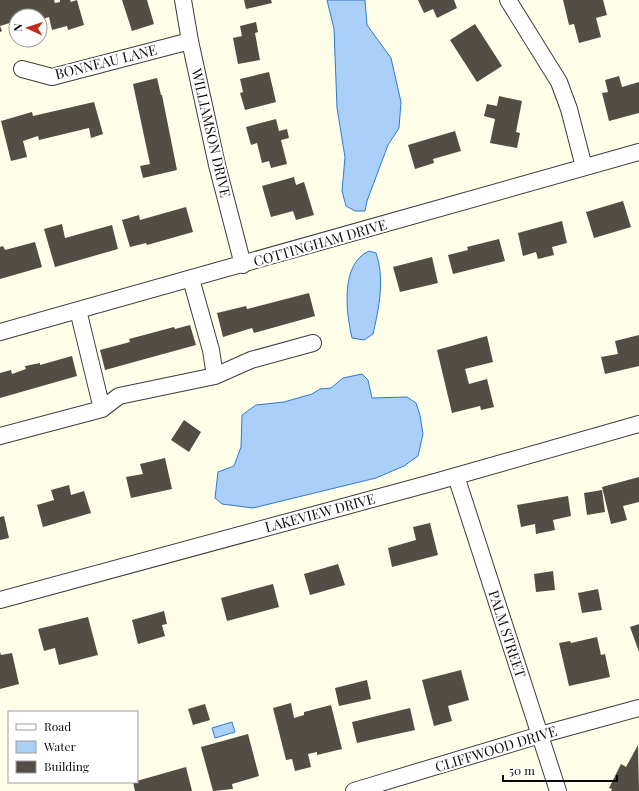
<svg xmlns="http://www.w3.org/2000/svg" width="639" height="791" font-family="'Playfair Display',serif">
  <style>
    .water { fill: #aad0f9; stroke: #2e7ad3 }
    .building { fill: #534d46 }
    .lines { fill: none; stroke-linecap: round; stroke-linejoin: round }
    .minor-casing { stroke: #3d3d3d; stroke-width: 18 }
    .minor { stroke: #fff; stroke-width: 16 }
    .labels { text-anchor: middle; stroke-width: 4; stroke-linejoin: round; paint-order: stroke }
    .street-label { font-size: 14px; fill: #0a0a0a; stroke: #fff }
  </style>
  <rect width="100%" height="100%" fill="#fffee8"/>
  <path class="water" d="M327,0H365L367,25L391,58L401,102L399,128L388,145L367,201L365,211H355L346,206L342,191L345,157L337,108L334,29Z
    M369,251L376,253C385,279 379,308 373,334L364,340L352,338C346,312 340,264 369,251Z
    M362,374L368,380L372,398L407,397L416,403L420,415L423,434L418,456L404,466L376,478L253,508L222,504L215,498L218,472L234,466L241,447L242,415L256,405L284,402L312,394L320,389L331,388L343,378Z
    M232,722L235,732L215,738L212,728Z"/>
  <path class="building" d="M0,0H54L55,3L60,2V0H70L71,2L77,0L84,25L68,30L67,26L52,30L49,17L40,20V16H16V21L0,26L2,31L0,32Z
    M122,0H147L154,24L132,31Z
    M244,0H271L272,3L246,9Z
    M418,0H454L457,8L437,18L433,9L424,13Z
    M563,0H603L607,15L596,18L601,37L579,43L574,24L569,25Z
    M256,22L258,32L255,33L260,60L238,64L233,38L242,36L240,26Z
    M475,24L502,66L477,82L450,40Z
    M269,72L276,102L245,110L240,93L243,92L240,79Z
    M619,76L622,87L639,82V113L609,121L602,93L608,92L605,80Z
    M157,78L161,95H162L177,170L143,178L140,166L150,164L133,84Z
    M499,96L522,101L516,132L520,133L517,148L490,143L495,119L484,116L487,104L497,106Z
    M94,102L103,134L91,138L89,128L39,140L38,136L23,141L27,157L11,161L1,121L32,112L33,116Z
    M276,119L279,131L287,129L289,138L281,140L287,164L271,168L269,161L262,163L257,143L251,145L246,127Z
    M455,131L461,151L433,159L434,163L415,169L408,145Z
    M294,177L296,185L304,182L314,215L296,220L293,211L271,217L262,186Z
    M623,201L631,227L594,238L586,212Z
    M186,207L193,232L147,245L146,243L130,247L122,220L139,215L140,220Z
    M562,221L567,243L552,247L554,255L538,259L536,252L523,256L518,233Z
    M62,224L65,238L112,225L118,249L55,267L44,229Z
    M499,239L505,261L453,274L448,255L468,250L467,247Z
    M35,242L42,267L0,279V247L3,246L5,250Z
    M432,257L438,283L400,292L393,267Z
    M309,293L315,316L254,333L252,328L223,337L217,313L246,306L247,309Z
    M190,325L196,345L105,370L100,350L130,342L129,339L174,327L175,329Z
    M639,335V366L605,374L601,357L618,354L615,341Z
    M487,336L493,362L465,369L469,384L487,379L494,407L481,410L480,406L452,413L437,350Z
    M72,356L77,376L0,398V373L11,370L12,374L26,369L25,366L40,363V365Z
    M184,420L201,432L189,452L171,440Z
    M165,458L172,489L131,498L126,477L143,474L140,464Z
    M639,477V502L623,506L627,520L611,524L602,487Z
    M69,485L71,495L84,491L91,513L43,527L37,505L54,500L51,490Z
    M602,490L605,512L587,515L584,493Z
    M568,496L571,516L553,520L555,530L536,534L535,524L521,527L517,505Z
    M4,516L9,538L0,540V517Z
    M430,523L438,555L392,567L388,548L416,540L413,527Z
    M338,564L345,585L310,595L304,574Z
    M553,571L555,590L536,592L534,574Z
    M273,584L279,607L227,621L221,598Z
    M598,589L602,610L582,613L578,593Z
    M164,611L167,624L162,625L165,636L138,644L132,620Z
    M88,617L98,655L59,665L55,648L44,651L38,629Z
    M639,624V652L630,627Z
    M597,637L601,655L605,654L610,677L569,686L559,643L570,641L571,643Z
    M0,652L1,655L12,653L19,684L0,689Z
    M461,670L469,700L448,706L452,721L434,726L422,680Z
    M367,680L371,699L339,706L335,688Z
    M291,703L294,718L304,715V712L331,705L342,749L317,755V752L308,754L311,767L295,771L292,759L286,760L273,708Z
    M205,704L210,720L193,725L188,709Z
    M410,708L415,730L357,743L352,722Z
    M248,734L259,776L232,784L233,789L213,791L201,747Z
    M638,745L639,791H611L612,789L609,788L621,764L626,767Z
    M186,767L192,791H135L133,782Z"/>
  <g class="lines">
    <g class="minor-casing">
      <path id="minor" d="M183,0L190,41L217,165L243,265
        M508,0L559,82L569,109L584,167
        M22,69L52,77L190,41
        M191,279L211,350L215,376
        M78,310L102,409
        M0,332L639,152
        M0,436L102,409L119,396L215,376L251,360L313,343
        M456,476L558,791
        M0,600L435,482L639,424
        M354,791L540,735L639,708"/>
    </g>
    <use href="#minor" class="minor"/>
  </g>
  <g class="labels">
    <g class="street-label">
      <text transform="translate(106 62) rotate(-14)" y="5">BONNEAU LANE</text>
      <text transform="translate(211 133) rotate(77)" y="5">WILLIAMSON DRIVE</text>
      <text transform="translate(320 243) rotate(-16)" y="5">COTTINGHAM DRIVE</text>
      <text transform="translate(320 513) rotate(-15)" y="5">LAKEVIEW DRIVE</text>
      <text transform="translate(507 634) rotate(72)" y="5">PALM STREET</text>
      <text transform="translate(496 749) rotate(-17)" y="5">CLIFFWOOD DRIVE</text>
    </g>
  </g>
  <rect x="8" y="711" width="130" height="72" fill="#ffffff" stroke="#9d9d9d"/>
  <rect x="16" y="724" width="20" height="6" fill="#ffffff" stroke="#9d9d9d"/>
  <text x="44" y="731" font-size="12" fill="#0a0a0a">Road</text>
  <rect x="16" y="741" width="20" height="12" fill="#aad0f9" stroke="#9d9d9d"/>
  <text x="44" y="751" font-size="12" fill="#0a0a0a">Water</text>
  <rect x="16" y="761" width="20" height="12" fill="#534d46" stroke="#9d9d9d"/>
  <text x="44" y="771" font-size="12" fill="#0a0a0a">Building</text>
  <g transform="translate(28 28) rotate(273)"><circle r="19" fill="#ffffff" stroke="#9d9d9d"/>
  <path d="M0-3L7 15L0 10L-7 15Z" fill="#c02c1d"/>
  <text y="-6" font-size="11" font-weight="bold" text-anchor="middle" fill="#0a0a0a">N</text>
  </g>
  <path d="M503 775v6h114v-6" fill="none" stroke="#0a0a0a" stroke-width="2"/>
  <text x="509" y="775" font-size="12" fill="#0a0a0a" stroke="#ffffff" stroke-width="3" paint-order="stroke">50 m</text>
</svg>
